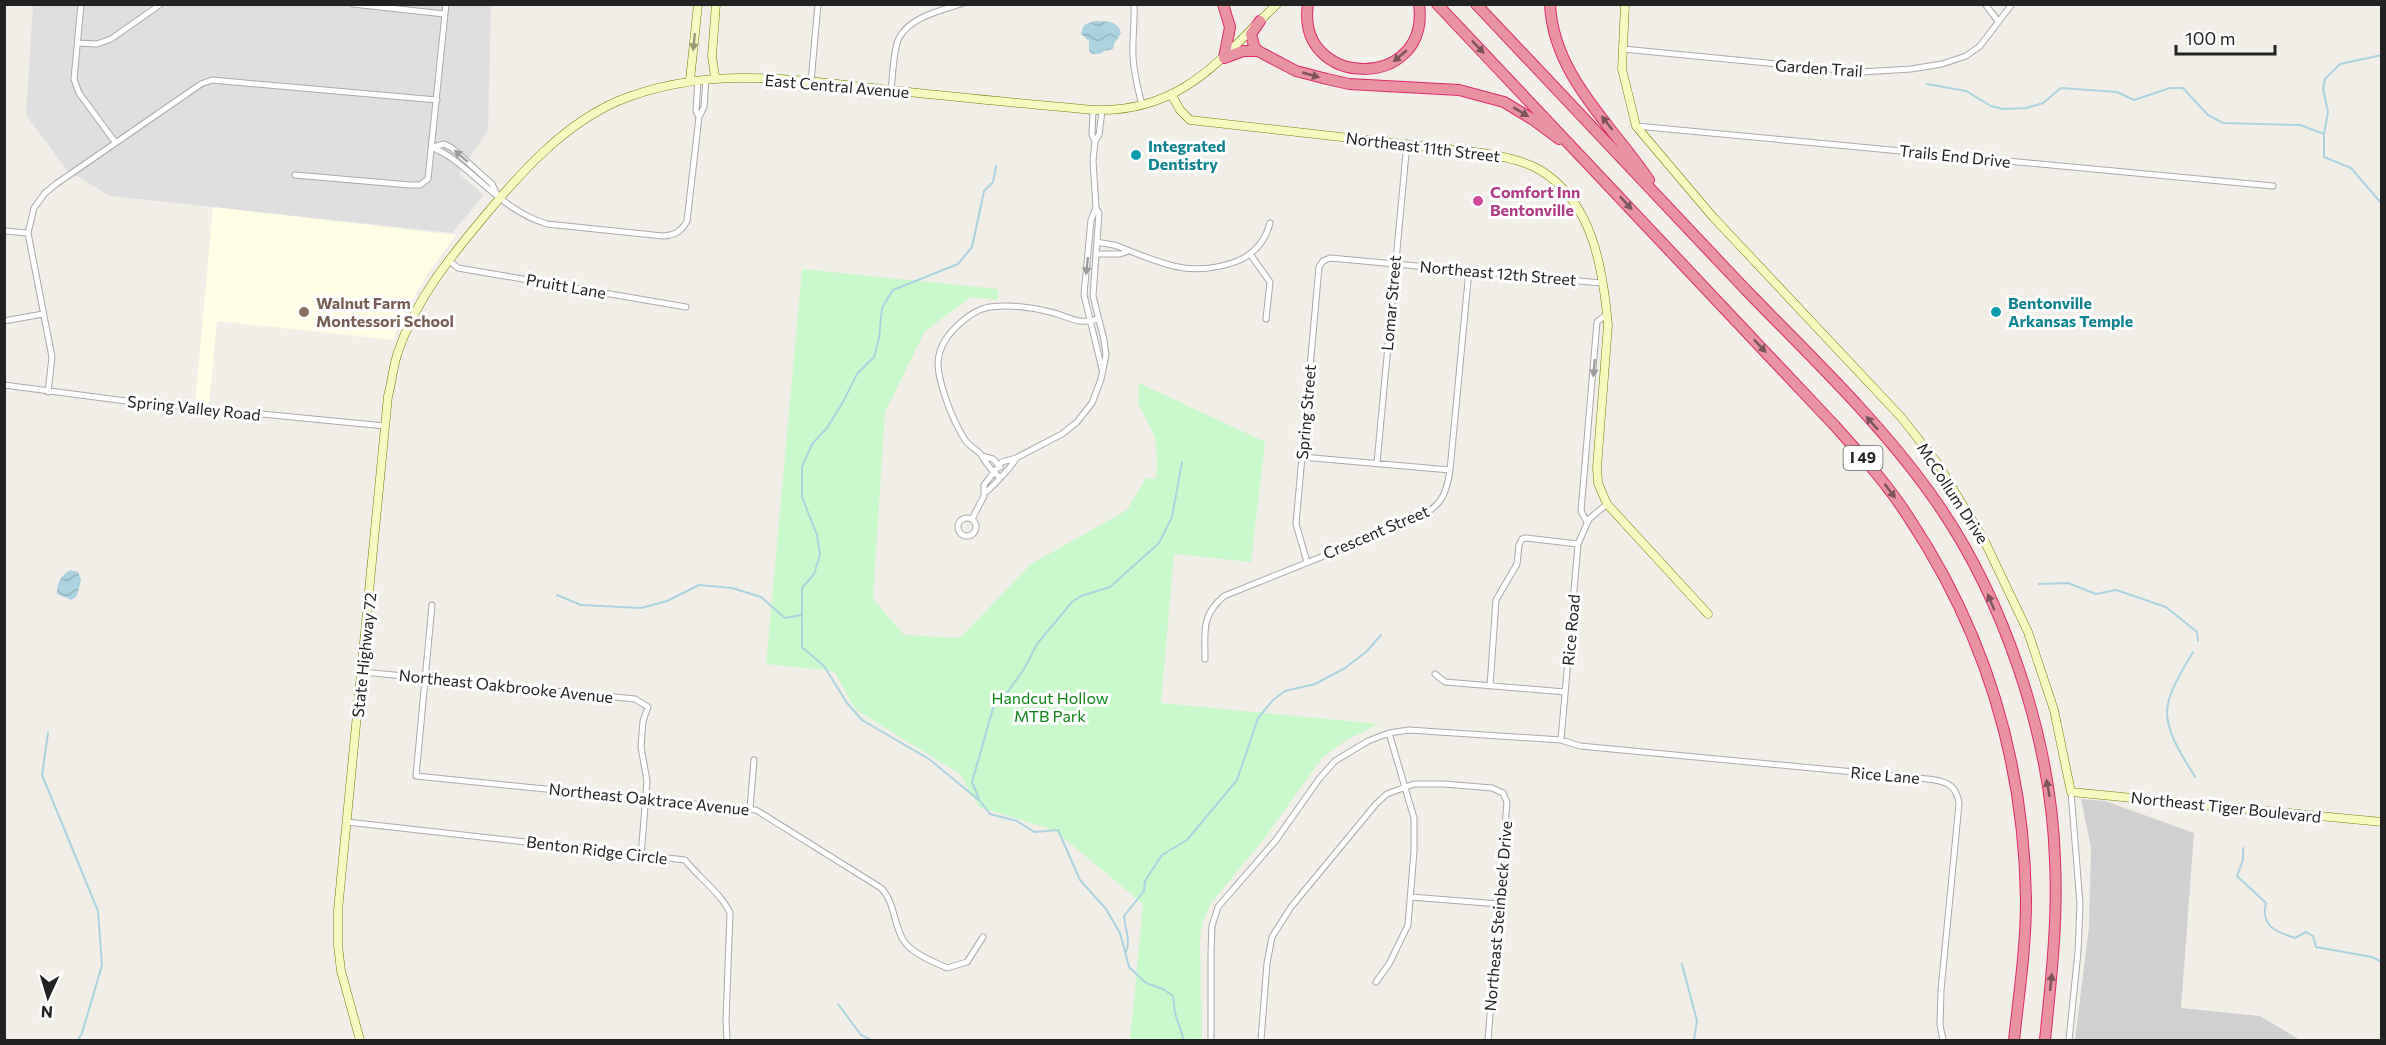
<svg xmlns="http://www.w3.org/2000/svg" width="2386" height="1045" font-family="Commissioner,sans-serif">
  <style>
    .residential { fill: #e0dfdf }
    .education { fill: #ffffe5 }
    .religious { fill: #d0d0d0 }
    .park { fill: #c8facc }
    .water { fill: url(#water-waves) }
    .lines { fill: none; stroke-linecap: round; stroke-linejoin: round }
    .stream { stroke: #aad3df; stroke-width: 2 }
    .street-casing { stroke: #a9a9a9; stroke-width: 7 }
    .secondary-casing { stroke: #707d05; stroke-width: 9 }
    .highway-casing { stroke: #dc2a67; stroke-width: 12 }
    .street { stroke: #fff; stroke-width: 5 }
    .secondary { stroke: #f7fabf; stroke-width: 8 }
    .highway { stroke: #e892a2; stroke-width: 10 }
    .oneway { fill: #979978 }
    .oneway2 { fill: #7b545c }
    .oneway3 { fill: #9c9c9c }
    .culture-dot { fill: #0f9aa8; stroke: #fff; stroke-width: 2 }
    .hotel-dot { fill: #d1479c; stroke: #fff; stroke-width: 2 }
    .education-dot { fill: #8d6e63; stroke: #fff; stroke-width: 2 }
    .labels { text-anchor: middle; stroke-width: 6; stroke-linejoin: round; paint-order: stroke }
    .shield { fill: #fff; stroke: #646464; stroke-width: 1.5 }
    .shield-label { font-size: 15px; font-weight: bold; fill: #222 }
    .street-label { font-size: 16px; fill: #222; stroke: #fff }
    .culture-label { font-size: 16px; font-weight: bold; fill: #0d838f; stroke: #fff; text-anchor: start }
    .hotel-label { font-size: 16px; font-weight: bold; fill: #b23c85; stroke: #fff; text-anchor: start }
    .education-label { font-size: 16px; font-weight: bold; fill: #785e54; stroke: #fff; text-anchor: start }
    .park-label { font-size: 16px; fill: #0c8416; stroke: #fff }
  </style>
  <defs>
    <pattern id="water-waves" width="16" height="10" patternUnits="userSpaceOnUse" patternTransform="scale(1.5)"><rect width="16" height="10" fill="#aad3df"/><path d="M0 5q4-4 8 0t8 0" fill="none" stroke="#92b5bf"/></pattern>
  </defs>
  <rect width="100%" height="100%" fill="#f2efe9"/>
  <path class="residential" d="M33,5H491L488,130L459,174L484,195L452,233L110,196L67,170L26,115Z"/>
  <path class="education" d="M213,207L456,235L428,273L409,305L393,340L217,321L209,405L195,404Z"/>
  <path class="religious" d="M2081,799L2105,801L2194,833L2181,1008L2260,1016L2300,1040H2075L2089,927L2091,847Z"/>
  <path class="park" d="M802,269L998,289V300L971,297L925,331L885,412L873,599L904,635L960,638L1031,564L1127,510L1146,478L1156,479L1157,461L1155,437L1138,403L1139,383L1265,442L1251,562L1174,554L1161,703L1379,724L1346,740L1322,758L1264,839L1211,903L1202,923L1200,941L1202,1040H1130L1143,904L1054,830L979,807L960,774L855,709L834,671L766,664Z"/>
  <path class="water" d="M1096,21C1106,21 1119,21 1121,33L1114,44L1113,49L1104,51L1100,54H1092L1089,51V41L1081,34C1082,24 1087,23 1096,21Z
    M70,570L78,572L81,580L77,596L71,600L57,594C57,582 60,577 70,570Z"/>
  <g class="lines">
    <path class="stream" d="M2382,55L2340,64L2325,79L2323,88L2328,112L2324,134V157L2351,168L2382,204
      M1927,84L1966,91L1991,106L2003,109L2026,108L2043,103L2061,88L2117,92L2134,100L2170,88H2183L2208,115L2223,123L2300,125L2324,134
      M996,166L993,182L984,191L972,247L958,264L893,290L882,308L879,338L874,357L857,374L843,402L827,428L812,444L802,467V497L817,535L820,555L814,574L802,588V647L824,666L847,703L862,720L929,759L980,801L990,814L1017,821L1034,832L1058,830L1080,880L1106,909L1120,933L1129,967L1146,983L1163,989L1173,996L1175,1013L1184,1040
      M2039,584L2068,583L2096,594L2116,590L2166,607L2197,632L2198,641
      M557,595L581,605L641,608L667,601L699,585L732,588L761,597L785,618L801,615
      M2193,652C2184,667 2167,694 2167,712C2167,735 2184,758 2195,777
      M48,733L42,775L98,911L102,965L82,1033L78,1040
      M979,799L972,782L994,705L1007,693L1024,669L1037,644L1072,602L1081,596L1110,587L1159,543L1172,517L1182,462
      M2243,848V860L2237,876L2266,903C2260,926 2276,932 2295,938L2306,932L2313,936L2316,947L2372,957L2382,962
      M1126,952C1131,940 1125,929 1124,916L1144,891L1145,881L1162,855L1187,840L1237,780L1258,718L1273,700L1285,691L1315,684L1345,668L1367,651L1381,635
      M1682,964L1697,1021L1694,1040
      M838,1004L861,1035L871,1040"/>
    <g class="street-casing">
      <path id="street" d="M81,4L74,79L79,93L115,142
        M353,4L444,14
        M1134,4C1135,22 1132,40 1133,57C1134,74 1138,89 1142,105
        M1985,4L1998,21
        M78,43L97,44L111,39L161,4
        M1623,49L1861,72L1911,69L1942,64L1966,56L1980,46L2012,4
        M698,80L696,111L699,117
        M811,82L818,4
        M891,90C893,76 893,50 899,38C910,17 940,11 961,4
        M1093,110L1092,135L1095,141
        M1636,126L2273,186
        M295,175L410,185H420L428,179L446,4
        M499,199L492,184L452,148L444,144L433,147C438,151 445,153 450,157C484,181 505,211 547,224L663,236C675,235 681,232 687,221L699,117L704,107L706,79
        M1096,208L1091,220L1084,295L1102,369
        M4,231L28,233
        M1097,242C1104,244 1113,244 1120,247C1161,263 1189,278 1235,262C1254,255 1265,242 1270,223
        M1096,254H1120L1126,252
        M1250,254L1270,282L1266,319
        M448,260L458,268L686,307
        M4,321L43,314
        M4,385L126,401L385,426
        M48,392L52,357L28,233L34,208L45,193L56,184L201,84L212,80L437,100
        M982,456L993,459L1000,467
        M1302,457L1450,470
        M1377,463L1407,143
        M999,477C991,470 987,465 982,456C978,450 970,447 965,440C957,427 951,414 946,399C936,371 932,351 955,328C965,318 976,309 990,307C1010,304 1035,308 1054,313C1072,318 1078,325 1098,319
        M984,493C990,490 1014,464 1016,458
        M958 527a9 9 0 1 1 18 0a9 9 0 1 1-18 0Z
        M972,519L984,496V485L1002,462L1016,458L1062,434L1077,422L1092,403L1101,379L1106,355L1104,340L1093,296L1099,213L1096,208L1093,161L1095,141L1099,135L1102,111
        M1587,522L1581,511L1597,322L1607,314
        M1307,562L1296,524L1319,267L1323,261L1330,258L1601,283
        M432,605L416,776L756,810L881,888C896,903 893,928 906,944C916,955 934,962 947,968L967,962L983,937
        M1205,659C1205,630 1201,616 1224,596L1416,519C1440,506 1446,498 1450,470L1469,270
        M363,672L635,699L648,707L643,721L641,747L647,781L641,856
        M1435,674L1445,682L1565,692
        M1490,686L1496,600L1517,564L1519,545L1522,539L1526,538L1578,544
        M1561,740L1578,544L1589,519L1607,504
        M750,809L754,760
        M347,822L685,860C699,878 721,893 730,913L726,1020L727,1040
        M1411,897L1499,904
        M1376,982L1389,964L1408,925L1414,851V818L1389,733
        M1211,1040V953L1212,926L1218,907L1276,840L1319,779L1335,761L1368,741L1389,733L1409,730L1561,740L1580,746L1928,779C1946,781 1957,785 1959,804L1941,990L1940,1025L1943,1040
        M1261,1040L1267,963L1272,937L1291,907L1376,804L1387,794L1414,784H1444L1492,788L1503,793L1507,802L1488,1040
        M2069,1040L2078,952L2080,904L2071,792"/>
    </g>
    <g class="secondary-casing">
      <path id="secondary" d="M1625,4L1622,69L1636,126L1713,217L1901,417L1938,464L1985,542L2028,632L2054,710L2071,792L2382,822
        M715,77L712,56L716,4
        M690,80L698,4
        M1171,94L1180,110L1190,120L1483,153C1502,157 1523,160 1540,170C1593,202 1603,269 1608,325L1597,467L1598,483L1607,504L1708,614
        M360,1040L341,971L338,945V910L388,396C392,382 393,366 398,352C416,298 452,255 488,212C524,169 565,124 618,101C709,63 804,81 899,91C964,98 1028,104 1093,110C1182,113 1220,59 1277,4"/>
    </g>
    <g class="highway-casing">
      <path id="highway" d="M1223,4L1230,27L1224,58
        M1308,4C1295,89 1431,92 1419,4
        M1437,4L1835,426C1861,455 1888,485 1909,518C1986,634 2024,761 2026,900C2026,947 2019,994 2014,1040
        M1476,4C1566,100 1656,195 1746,290C1809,355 1877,419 1930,493C2003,594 2051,736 2055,860C2058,920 2051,981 2045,1040
        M1550,4C1553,75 1612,125 1649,180
        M1258,51L1254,46L1251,34L1260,21
        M1224,58L1243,51H1258L1296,71L1327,79L1349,84L1459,90L1504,102L1532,119L1559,139"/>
    </g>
    <use href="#street" class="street"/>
    <use href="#secondary" class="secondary"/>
    <use href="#highway" class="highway"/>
  </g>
  <defs><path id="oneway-solid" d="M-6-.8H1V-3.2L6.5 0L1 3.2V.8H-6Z" transform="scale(1.5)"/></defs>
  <use class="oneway" href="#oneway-solid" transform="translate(694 42) rotate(96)"/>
  <g class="oneway2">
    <use href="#oneway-solid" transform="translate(1478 47) rotate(46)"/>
    <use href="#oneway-solid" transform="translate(1400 56) rotate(140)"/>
    <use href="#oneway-solid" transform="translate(1311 75) rotate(16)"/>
    <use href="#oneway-solid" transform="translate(1521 112) rotate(31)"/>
    <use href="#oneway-solid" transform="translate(1607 123) rotate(-128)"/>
    <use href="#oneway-solid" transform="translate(1626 203) rotate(47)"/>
    <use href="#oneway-solid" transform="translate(1760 346) rotate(47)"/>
    <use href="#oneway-solid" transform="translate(1872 423) rotate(-132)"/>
    <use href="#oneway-solid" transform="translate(1890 491) rotate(53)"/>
    <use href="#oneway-solid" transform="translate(1991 602) rotate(-113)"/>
    <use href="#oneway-solid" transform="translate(2048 788) rotate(-100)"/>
    <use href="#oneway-solid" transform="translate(2051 982) rotate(-84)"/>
  </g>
  <g class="oneway3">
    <use href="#oneway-solid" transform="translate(461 156) rotate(-139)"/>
    <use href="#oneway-solid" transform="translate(1087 266) rotate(96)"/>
    <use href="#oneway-solid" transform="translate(1594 368) rotate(95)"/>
  </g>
  <g class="culture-dot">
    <circle cx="1136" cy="155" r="6"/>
    <circle cx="1996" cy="312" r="6"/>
  </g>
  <circle class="hotel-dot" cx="1478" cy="201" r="6"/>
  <circle class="education-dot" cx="304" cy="312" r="6"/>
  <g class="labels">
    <rect class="shield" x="1843.5" y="446" width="39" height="24" rx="4.5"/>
    <g class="shield-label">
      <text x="1863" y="463">I 49</text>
    </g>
    <g class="street-label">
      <text transform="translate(1819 68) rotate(4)" y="6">Garden Trail</text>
      <text transform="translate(837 86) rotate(5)" y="6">East Central Avenue</text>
      <text transform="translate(1423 147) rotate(7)" y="6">Northeast 11th Street</text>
      <text transform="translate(1955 156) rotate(6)" y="6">Trails End Drive</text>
      <text transform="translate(1498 273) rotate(5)" y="6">Northeast 12th Street</text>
      <text transform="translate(566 286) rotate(10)" y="6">Pruitt Lane</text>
      <text transform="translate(1391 303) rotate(-85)" y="6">Lomar Street</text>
      <text transform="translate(194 408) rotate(6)" y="6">Spring Valley Road</text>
      <text transform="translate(1306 412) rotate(-85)" y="6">Spring Street</text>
      <text transform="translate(1953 493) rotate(57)" y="6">McCollum Drive</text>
      <text transform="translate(1376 532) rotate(-23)" y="6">Crescent Street</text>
      <text transform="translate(1571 630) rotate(-85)" y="6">Rice Road</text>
      <text transform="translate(364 655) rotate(-84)" y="6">State Highway 72</text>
      <text transform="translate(506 686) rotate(6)" y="6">Northeast Oakbrooke Avenue</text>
      <text transform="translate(1885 775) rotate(5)" y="6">Rice Lane</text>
      <text transform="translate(649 799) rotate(6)" y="6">Northeast Oaktrace Avenue</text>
      <text transform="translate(2226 807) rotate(6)" y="6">Northeast Tiger Boulevard</text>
      <text transform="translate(597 850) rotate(7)" y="6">Benton Ridge Circle</text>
      <text transform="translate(1498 916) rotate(-85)" y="6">Northeast Steinbeck Drive</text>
    </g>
    <g class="culture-label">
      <text x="1148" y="152">Integrated<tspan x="1148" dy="18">Dentistry</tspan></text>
      <text x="2008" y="309">Bentonville<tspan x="2008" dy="18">Arkansas Temple</tspan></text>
    </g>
    <g class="hotel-label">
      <text x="1490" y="198">Comfort Inn<tspan x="1490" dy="18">Bentonville</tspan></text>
    </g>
    <g class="education-label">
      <text x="316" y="309">Walnut Farm<tspan x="316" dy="18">Montessori School</tspan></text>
    </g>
    <g class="park-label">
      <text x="1050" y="704">Handcut Hollow<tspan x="1050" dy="18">MTB Park</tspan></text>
    </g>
  </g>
  <rect width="2386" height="1045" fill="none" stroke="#222222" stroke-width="12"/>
  <g transform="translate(48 997) rotate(184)" stroke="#ffffff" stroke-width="4.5" paint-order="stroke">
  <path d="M0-4.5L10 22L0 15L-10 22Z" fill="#222222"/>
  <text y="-9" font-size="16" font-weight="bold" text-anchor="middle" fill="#222222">N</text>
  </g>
  <path d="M2176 45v9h99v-9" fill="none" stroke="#222222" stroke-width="3"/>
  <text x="2185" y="45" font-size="18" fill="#222222" stroke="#ffffff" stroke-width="4.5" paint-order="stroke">100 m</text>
</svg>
